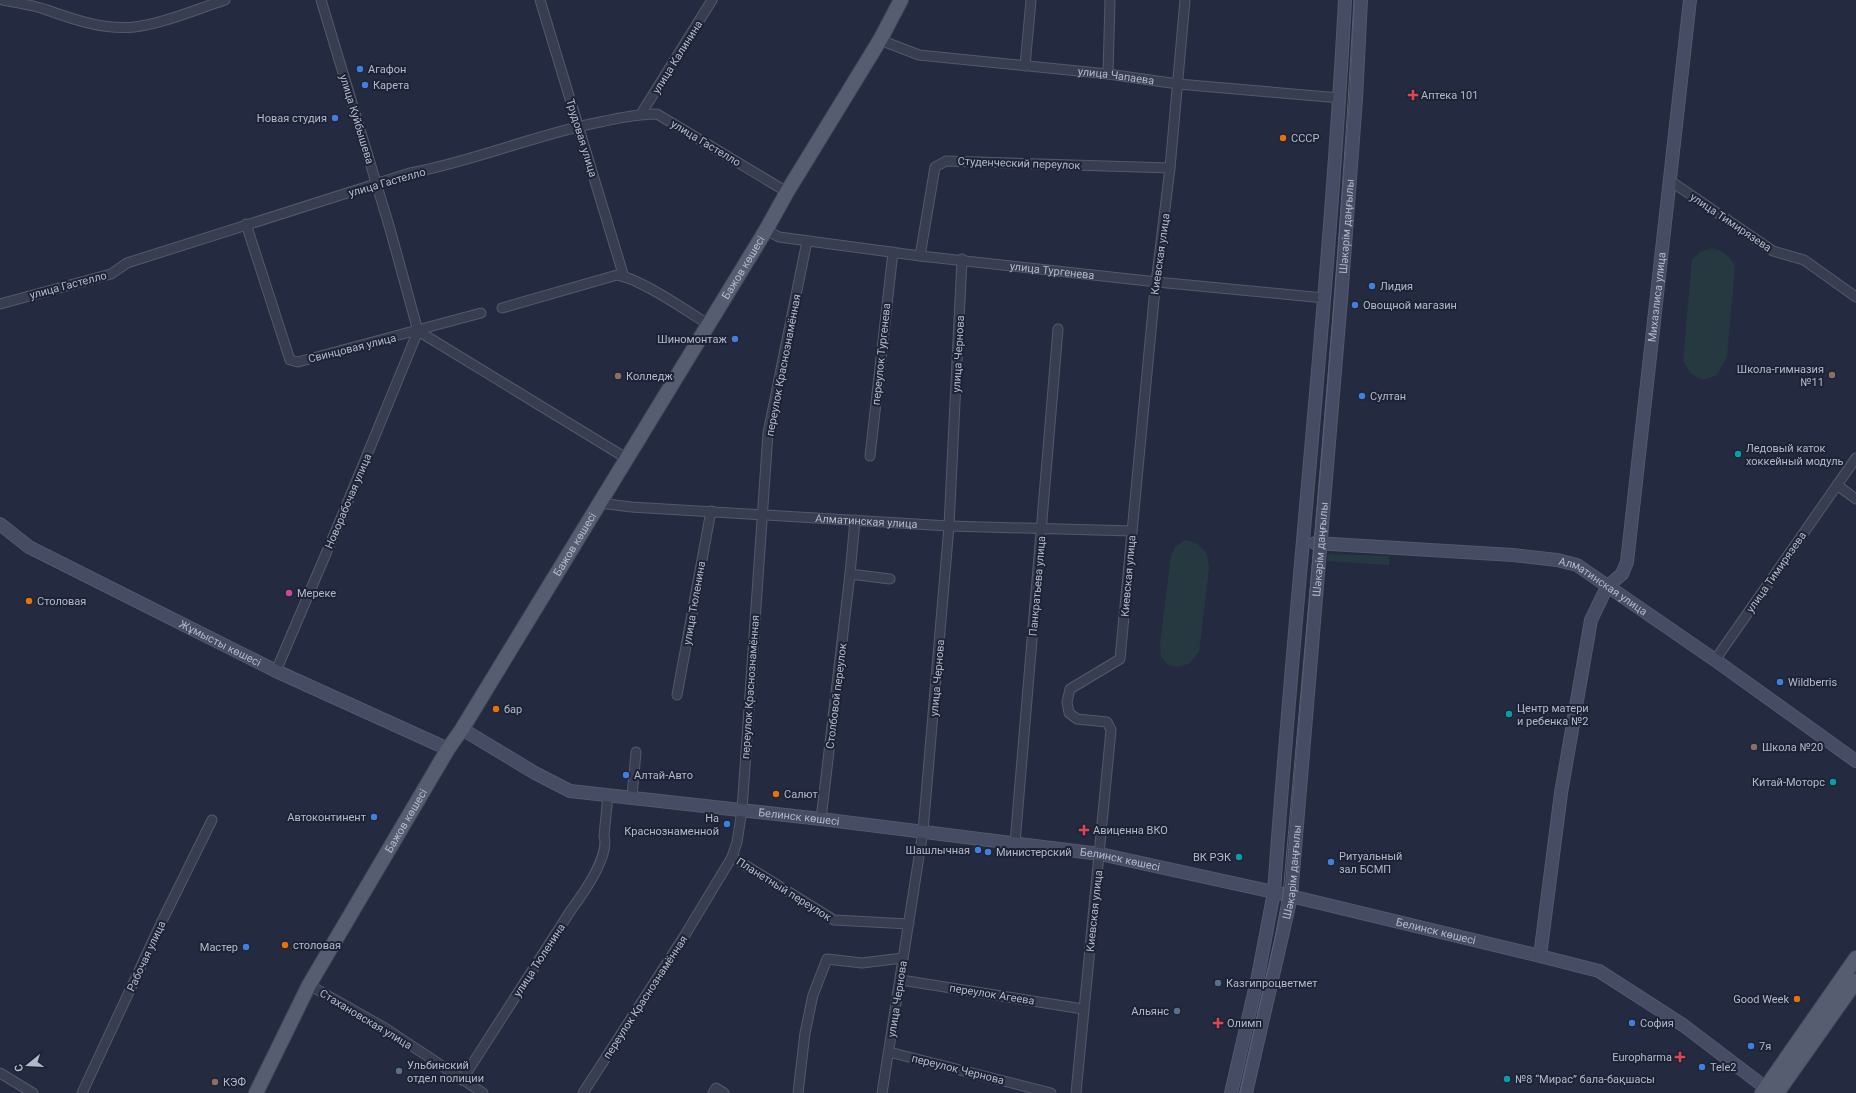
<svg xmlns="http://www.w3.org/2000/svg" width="1856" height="1093" font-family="Roboto,sans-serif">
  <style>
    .green { fill: #263941 }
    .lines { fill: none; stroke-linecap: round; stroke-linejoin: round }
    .street-casing { stroke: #53596a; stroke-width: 11 }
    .secondary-casing { stroke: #53596a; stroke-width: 14 }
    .primary-casing { stroke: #414759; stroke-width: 16 }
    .street { stroke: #383e50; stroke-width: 9 }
    .secondary { stroke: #464c63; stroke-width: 12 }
    .primary { stroke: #565d70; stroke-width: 14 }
    .tram { stroke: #5a6177; stroke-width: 1 }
    .shop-dot { fill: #3f7fe0; stroke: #1d2335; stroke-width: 1.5 }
    .health-dot { fill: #e0444e; stroke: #1d2335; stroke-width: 1.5 }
    .food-dot { fill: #e8710a; stroke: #1d2335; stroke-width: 1.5 }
    .education-dot { fill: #8d6e63; stroke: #1d2335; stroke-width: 1.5 }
    .culture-dot { fill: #0f9aa8; stroke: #1d2335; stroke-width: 1.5 }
    .hotel-dot { fill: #d1479c; stroke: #1d2335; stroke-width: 1.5 }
    .service-dot { fill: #5c6f8a; stroke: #1d2335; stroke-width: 1.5 }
    .labels { text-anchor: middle; stroke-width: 4; stroke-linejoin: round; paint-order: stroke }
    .street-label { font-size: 11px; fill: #b4b9ca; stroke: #1d2335 }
    .poi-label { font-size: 11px; fill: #b4b9ca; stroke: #1d2335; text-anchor: start }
  </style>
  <rect width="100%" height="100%" fill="#242b40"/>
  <path class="green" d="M1712,248C1723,251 1729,255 1735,266L1727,357L1717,375L1703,380L1691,374L1683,361L1692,260L1700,252Z
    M1186,540L1198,544L1207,554L1209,568L1199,652L1190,663L1179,667L1169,665L1161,657L1160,645L1171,555L1176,546Z
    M1329,554L1389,556V565L1327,561Z"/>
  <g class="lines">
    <g class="street-casing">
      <g id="street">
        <path d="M3,0C17,3 33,5 47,10C75,20 104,30 134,27C162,24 197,9 225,0"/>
        <path d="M321,0L390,229L418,331"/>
        <path d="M540,0L624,277"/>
        <path id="s1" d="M880,40L919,55L1108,74L1178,84L1340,98"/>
        <path d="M1025,66L1031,0"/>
        <path d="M1108,74L1110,0"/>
        <path d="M641,114L712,0"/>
        <path d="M1669,180L1773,251L1804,260L1856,297"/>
        <path d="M246,224L290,360L298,362L481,313"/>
        <path id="s2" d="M766,230L779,237L920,256L1157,282L1324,298"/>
        <path d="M920,256L935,167L946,161L1170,168"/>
        <path d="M0,304L111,274L127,263L410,173C476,161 539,133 605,121C623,117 639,114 657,114L787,192"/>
        <path d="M502,308L617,275C641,279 685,310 708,324"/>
        <path d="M418,331L626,458"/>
        <path d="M870,456L893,252"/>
        <path d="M1837,485L1856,499"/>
        <path id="s3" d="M600,503L631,507L949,526L1132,531"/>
        <path d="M850,574L890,579"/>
        <path d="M1715,660L1856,458"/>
        <path d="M276,671L342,516L418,331"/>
        <path d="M677,695L711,511"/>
        <path d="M632,797L636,752"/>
        <path d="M821,819L850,574L855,520"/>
        <path d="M1015,843L1058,329"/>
        <path d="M732,857L834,920L909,924"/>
        <path d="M901,980L1083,1009"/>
        <path d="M309,985L385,1028L483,1093"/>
        <path d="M889,1052L1051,1093"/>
        <path d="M0,1073L33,1093"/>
        <path d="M462,1080L571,910C583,894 610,856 604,836L608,795"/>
        <path d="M82,1093L163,919L212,820"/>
        <path d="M583,1093L685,935L732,857L737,842L742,810L768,433L807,241"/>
        <path d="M713,1093L716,1088L724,1093"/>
        <path d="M798,1093L805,1033L813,995L827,959L862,963L903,958"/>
        <path d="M882,1093L923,831L949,526L962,259"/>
        <path d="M1076,1093L1111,730L1107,722L1077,719L1069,713L1067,702L1070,689L1120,659L1154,299L1170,168L1185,0"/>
      </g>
    </g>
    <g class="secondary-casing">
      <g id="secondary">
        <path id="s4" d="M0,524L29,547L276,671L448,749"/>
        <path id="s5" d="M1315,543L1513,555L1557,560L1577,565L1715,660L1856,761"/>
        <path id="s6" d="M462,729L535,773L570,791L821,819L1100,854L1274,892L1540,956L1599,971L1683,1025L1766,1088"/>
        <path id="s7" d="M1540,956L1561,793L1591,620L1607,587L1622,574L1627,562L1690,0"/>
        <path d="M1231,1093L1258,976L1274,892C1295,595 1329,298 1345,0"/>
        <path id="s8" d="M1246,1093L1291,897L1341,299L1356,99L1361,0"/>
      </g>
    </g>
    <g class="primary-casing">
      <g id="primary">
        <path id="s9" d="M256,1093L309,985L448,749L462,729L766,230L787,192L880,40L901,0"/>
        <path d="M1762,1093L1856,958"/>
        <path d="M1777,1093L1856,981"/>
      </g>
    </g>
    <use href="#street" class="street"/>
    <use href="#secondary" class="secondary"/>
    <use href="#primary" class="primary"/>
    <path class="tram" d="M1240,1093L1275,938L1283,895C1309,597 1338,299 1354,0"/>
  </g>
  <g class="shop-dot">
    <circle cx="360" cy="69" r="4"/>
    <circle cx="365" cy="85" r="4"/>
    <circle cx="335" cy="118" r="4"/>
    <circle cx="1372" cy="286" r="4"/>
    <circle cx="1355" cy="305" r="4"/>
    <circle cx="735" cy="339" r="4"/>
    <circle cx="1362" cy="396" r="4"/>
    <circle cx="1780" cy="682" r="4"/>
    <circle cx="626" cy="775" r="4"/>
    <circle cx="374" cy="817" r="4"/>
    <circle cx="727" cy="824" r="4"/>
    <circle cx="978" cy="850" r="4"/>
    <circle cx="988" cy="852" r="4"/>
    <circle cx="1331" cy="862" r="4"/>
    <circle cx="246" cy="947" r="4"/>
    <circle cx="1632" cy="1023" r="4"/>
    <circle cx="1751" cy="1046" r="4"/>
    <circle cx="1702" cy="1067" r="4"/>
  </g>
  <g class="health-dot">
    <path d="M1411 89h4v4h4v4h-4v4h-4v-4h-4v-4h4z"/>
    <path d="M1082 824h4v4h4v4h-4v4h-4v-4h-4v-4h4z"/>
    <path d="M1216 1017h4v4h4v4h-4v4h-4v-4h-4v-4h4z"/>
    <path d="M1678 1051h4v4h4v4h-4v4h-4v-4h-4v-4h4z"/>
  </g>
  <g class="food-dot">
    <circle cx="1283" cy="138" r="4"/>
    <circle cx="29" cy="601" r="4"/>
    <circle cx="496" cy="709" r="4"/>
    <circle cx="776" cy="794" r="4"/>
    <circle cx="285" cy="945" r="4"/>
    <circle cx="1797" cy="999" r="4"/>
  </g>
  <g class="education-dot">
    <circle cx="1832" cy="375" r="4"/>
    <circle cx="618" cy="376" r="4"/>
    <circle cx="1754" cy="747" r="4"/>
    <circle cx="215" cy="1082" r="4"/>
  </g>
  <g class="culture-dot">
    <circle cx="1738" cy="454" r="4"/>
    <circle cx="1509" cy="714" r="4"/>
    <circle cx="1833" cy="782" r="4"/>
    <circle cx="1239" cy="857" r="4"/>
    <circle cx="1507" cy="1079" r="4"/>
  </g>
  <circle class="hotel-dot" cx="289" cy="593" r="4"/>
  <g class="service-dot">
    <circle cx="1218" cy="983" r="4"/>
    <circle cx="1177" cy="1011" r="4"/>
    <circle cx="399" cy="1071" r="4"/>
  </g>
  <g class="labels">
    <g class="street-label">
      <text transform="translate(677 57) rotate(-58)" y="4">улица Калинина</text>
      <text dy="4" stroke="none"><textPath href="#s1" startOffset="240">улица Чапаева</textPath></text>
      <text transform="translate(357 119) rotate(73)" y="4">улица Куйбышева</text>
      <text transform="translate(582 138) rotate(73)" y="4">Трудовая улица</text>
      <text transform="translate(706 143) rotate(31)" y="4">улица Гастелло</text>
      <text transform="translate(1019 163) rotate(2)" y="4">Студенческий переулок</text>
      <text transform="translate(387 182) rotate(-16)" y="4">улица Гастелло</text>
      <text transform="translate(1731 222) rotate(34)" y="4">улица Тимирязева</text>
      <text dy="4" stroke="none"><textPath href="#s8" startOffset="874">Шәкәрім даңғылы</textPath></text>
      <text transform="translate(1160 254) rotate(-82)" y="4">Киевская улица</text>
      <text dy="4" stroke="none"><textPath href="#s9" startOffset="959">Бажов көшесі</textPath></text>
      <text dy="4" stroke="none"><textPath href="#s2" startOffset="290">улица Тургенева</textPath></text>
      <text transform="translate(68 285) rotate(-15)" y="4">улица Гастелло</text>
      <text dy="4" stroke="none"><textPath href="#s7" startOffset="676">Михаэлиса улица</textPath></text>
      <text transform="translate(352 348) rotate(-14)" y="4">Свинцовая улица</text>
      <text transform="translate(881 354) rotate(-84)" y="4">переулок Тургенева</text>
      <text transform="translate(958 354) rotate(-87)" y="4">улица Чернова</text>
      <text transform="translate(783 365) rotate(-79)" y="4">переулок Краснознамённая</text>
      <text transform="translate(348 501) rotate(-67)" y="4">Новорабочая улица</text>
      <text dy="4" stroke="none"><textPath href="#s3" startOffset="267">Алматинская улица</textPath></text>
      <text dy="4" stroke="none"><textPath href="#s9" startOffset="635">Бажов көшесі</textPath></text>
      <text dy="4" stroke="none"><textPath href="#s8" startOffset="550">Шәкәрім даңғылы</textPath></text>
      <text transform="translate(1776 572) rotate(-55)" y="4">улица Тимирязева</text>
      <text transform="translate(1128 576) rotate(-85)" y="4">Киевская улица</text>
      <text transform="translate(1037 586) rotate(-85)" y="4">Панкратьева улица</text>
      <text dy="4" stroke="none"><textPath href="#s5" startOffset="296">Алматинская улица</textPath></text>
      <text transform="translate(694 603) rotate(-80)" y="4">улица Тюленина</text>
      <text dy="4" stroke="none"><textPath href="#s4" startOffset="251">Жұмысты көшесі</textPath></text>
      <text transform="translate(937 678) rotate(-85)" y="4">улица Чернова</text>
      <text transform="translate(750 687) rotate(-86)" y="4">переулок Краснознамённая</text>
      <text transform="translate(836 696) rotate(-83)" y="4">Столбовой переулок</text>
      <text dy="4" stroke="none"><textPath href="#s6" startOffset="355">Белинск көшесі</textPath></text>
      <text dy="4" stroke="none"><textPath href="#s9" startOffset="311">Бажов көшесі</textPath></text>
      <text dy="4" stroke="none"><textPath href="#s6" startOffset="679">Белинск көшесі</textPath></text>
      <text dy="4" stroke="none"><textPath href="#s8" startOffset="226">Шәкәрім даңғылы</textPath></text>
      <text transform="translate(784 889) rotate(32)" y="4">Планетный переулок</text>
      <text transform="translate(1094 911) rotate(-84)" y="4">Киевская улица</text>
      <text dy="4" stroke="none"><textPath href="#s6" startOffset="1003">Белинск көшесі</textPath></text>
      <text transform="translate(146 956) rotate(-65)" y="4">Рабочая улица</text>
      <text transform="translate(539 960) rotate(-57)" y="4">улица Тюленина</text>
      <text transform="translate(992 994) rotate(9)" y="4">переулок Агеева</text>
      <text transform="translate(645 997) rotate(-57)" y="4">переулок Краснознамённая</text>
      <text transform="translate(897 999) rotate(-81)" y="4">улица Чернова</text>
      <text transform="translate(366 1019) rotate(31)" y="4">Стахановская улица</text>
      <text transform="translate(958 1069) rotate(14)" y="4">переулок Чернова</text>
    </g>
    <g class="poi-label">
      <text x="368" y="73">Агафон</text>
      <text x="373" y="89">Карета</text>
      <text x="1421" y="99">Аптека 101</text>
      <text x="327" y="122" text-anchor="end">Новая студия</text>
      <text x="1291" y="142">СССР</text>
      <text x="1380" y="290">Лидия</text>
      <text x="1363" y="309">Овощной магазин</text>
      <text x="727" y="343" text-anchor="end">Шиномонтаж</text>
      <text x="1824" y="373" text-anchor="end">Школа-гимназия<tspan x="1824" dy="13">№11</tspan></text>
      <text x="626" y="380">Колледж</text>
      <text x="1370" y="400">Султан</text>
      <text x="1746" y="452">Ледовый каток<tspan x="1746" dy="13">хоккейный модуль</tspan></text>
      <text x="297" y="597">Мереке</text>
      <text x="37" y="605">Столовая</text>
      <text x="1788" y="686">Wildberris</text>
      <text x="1517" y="712">Центр матери<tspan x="1517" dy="13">и ребенка №2</tspan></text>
      <text x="504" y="713">бар</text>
      <text x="1762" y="751">Школа №20</text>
      <text x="634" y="779">Алтай-Авто</text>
      <text x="1825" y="786" text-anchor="end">Китай-Моторс</text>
      <text x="784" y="798">Салют</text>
      <text x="366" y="821" text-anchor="end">Автоконтинент</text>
      <text x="719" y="822" text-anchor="end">На<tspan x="719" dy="13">Краснознаменной</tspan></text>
      <text x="1093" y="834">Авиценна ВКО</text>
      <text x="970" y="854" text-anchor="end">Шашлычная</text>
      <text x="996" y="856">Министерский</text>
      <text x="1339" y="860">Ритуальный<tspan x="1339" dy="13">зал БСМП</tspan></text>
      <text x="1231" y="861" text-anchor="end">ВК РЭК</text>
      <text x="293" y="949">столовая</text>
      <text x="238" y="951" text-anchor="end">Мастер</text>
      <text x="1226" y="987">Казгипроцветмет</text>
      <text x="1789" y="1003" text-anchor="end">Good Week</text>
      <text x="1169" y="1015" text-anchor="end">Альянс</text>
      <text x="1227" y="1027">Олимп</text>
      <text x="1640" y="1027">София</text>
      <text x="1759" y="1050">7я</text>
      <text x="1672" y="1061" text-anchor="end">Europharma</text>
      <text x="407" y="1069">Ульбинский<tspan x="407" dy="13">отдел полиции</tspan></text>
      <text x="1710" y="1071">Tele2</text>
      <text x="1515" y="1083">№8 “Мирас” бала-бақшасы</text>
      <text x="223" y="1086">КЭФ</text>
    </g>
  </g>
  <g transform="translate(28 1065) rotate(252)" stroke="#1d2335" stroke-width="3" paint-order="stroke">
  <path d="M0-3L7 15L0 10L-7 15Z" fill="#b4b9ca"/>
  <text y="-6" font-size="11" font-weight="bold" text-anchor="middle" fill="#b4b9ca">С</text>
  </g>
</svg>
